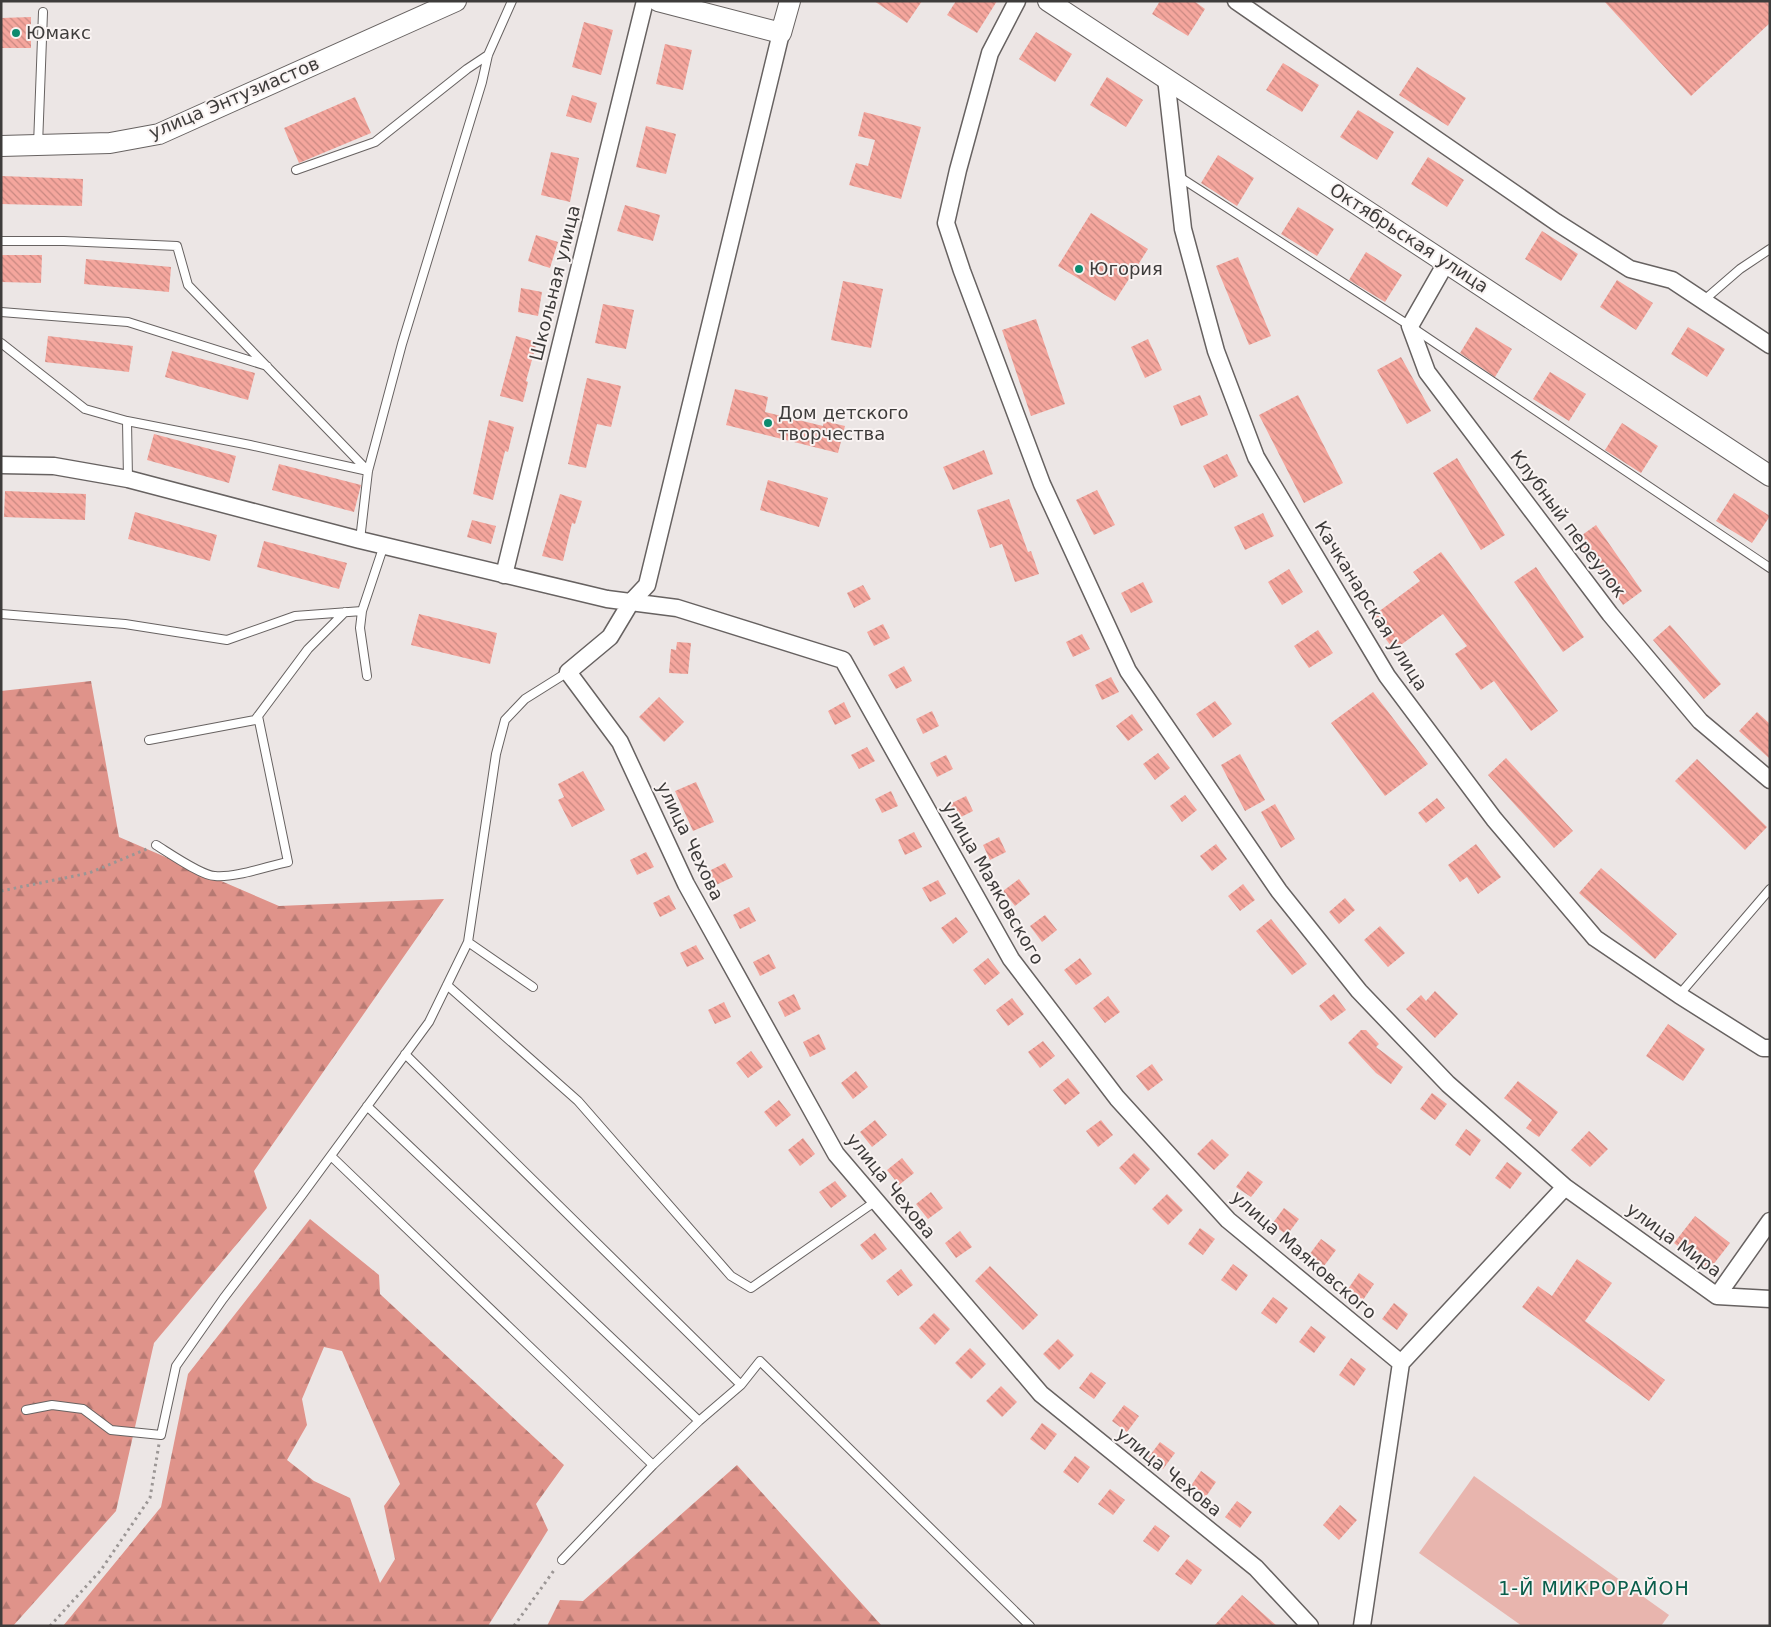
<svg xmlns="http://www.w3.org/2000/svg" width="1771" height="1627" font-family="'DejaVu Sans',sans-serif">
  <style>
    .green { fill: #e8b5ae }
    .forest { fill: url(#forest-firs); fill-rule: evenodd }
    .building { fill: url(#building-back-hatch) }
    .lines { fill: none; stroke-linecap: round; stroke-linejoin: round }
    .service-casing { stroke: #676261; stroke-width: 10 }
    .minor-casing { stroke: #676261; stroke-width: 19 }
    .tertiary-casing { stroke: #676261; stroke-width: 22 }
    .path { stroke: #9b9695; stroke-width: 3; stroke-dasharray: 2.5 4; stroke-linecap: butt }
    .service { stroke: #fff; stroke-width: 8 }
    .minor { stroke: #fff; stroke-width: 16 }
    .tertiary { stroke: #fff; stroke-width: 20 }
    .poi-dot { fill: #0d8b6f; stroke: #f9f3f2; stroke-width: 2 }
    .labels { text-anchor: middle; stroke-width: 4; stroke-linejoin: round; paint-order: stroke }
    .poi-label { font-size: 18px; fill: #3e3c3b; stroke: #f9f3f2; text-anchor: start }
    .street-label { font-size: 18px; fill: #3e3c3b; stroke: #f9f3f2 }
    .neighbourhood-label { font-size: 19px; letter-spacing: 1px; fill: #095d4a; stroke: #f9f3f2 }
  </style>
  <defs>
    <pattern id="forest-firs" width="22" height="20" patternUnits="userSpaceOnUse" patternTransform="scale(1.25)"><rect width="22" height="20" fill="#df938a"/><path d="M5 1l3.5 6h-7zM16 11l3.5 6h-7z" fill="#b67972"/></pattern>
    <pattern id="building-back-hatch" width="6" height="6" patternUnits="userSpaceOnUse" patternTransform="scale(1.25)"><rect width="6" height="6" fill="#f5a69d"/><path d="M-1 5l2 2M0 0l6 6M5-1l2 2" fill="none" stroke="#c88881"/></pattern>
  </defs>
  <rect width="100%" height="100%" fill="#ece6e5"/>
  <path class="green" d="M1474,1476L1669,1615L1661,1626H1522L1419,1553Z"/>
  <path class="forest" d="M91,681L119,837L279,906L444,899L254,1171L267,1208L154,1343L116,1511L13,1626H1V691Z
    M310,1219L379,1275L380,1294L564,1465L536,1504L548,1530L488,1626H63L161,1507L188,1374ZM324,1347L342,1351L400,1484L384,1506L395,1559L380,1583L350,1498L314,1481L287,1460L307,1425L302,1399Z
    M737,1465L882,1626H547L560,1600L583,1601Z"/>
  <path class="building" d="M874,1H922L907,23Z
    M956,1H997L977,33L947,15Z
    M1160,1H1194L1205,9L1188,36L1152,14Z
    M1604,1H1770V23L1691,96Z
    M31,17V48H1V18Z
    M584,22L613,30L601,75L572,67Z
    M1036,32L1072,54L1055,82L1019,59Z
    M665,44L692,50L683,90L656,84Z
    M1283,63L1319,85L1302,112L1266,90Z
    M1417,67L1466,98L1448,126L1399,95Z
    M1107,77L1143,100L1126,127L1090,105Z
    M572,95L597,103L591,123L566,116Z
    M355,97L371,133L299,163L284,128Z
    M1358,110L1394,132L1377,160L1340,137Z
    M864,112L921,127L901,199L849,185L856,163L868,166L875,140L858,136Z
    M646,126L676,134L666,174L636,167Z
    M551,152L579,158L570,202L541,195Z
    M1218,155L1254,178L1237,206L1201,183Z
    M1428,157L1464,180L1447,207L1411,184Z
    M1,176L83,179L82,206L1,204Z
    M625,205L660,215L653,241L617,231Z
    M1298,207L1334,229L1317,256L1281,234Z
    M1091,213L1148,249L1115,301L1058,266Z
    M1542,231L1578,254L1561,281L1525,259Z
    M536,235L558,242L550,268L528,261Z
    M1366,252L1402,275L1385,302L1349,280Z
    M1,255H42L41,283L1,282Z
    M1238,257L1271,336L1249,345L1216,266Z
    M86,259L171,267L169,292L84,284Z
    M1617,280L1653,303L1636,330L1600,307Z
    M843,281L883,289L871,348L831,340Z
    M521,288L542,292L538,316L518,312Z
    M603,304L634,310L626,349L595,343Z
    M1036,319L1065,404L1031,416L1002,330Z
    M1476,327L1512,349L1495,377L1460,353Z
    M1688,327L1725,349L1707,377L1671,354Z
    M48,336L133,346L129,372L45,362Z
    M516,336L537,342L526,381L528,382L523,402L500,396Z
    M1148,339L1162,370L1145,378L1131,347Z
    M172,351L255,373L248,400L165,377Z
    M1401,357L1431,411L1407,424L1377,370Z
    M1550,372L1586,394L1569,421L1533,399Z
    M587,378L621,386L611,427L597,424L586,468L568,464Z
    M735,389L768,397L765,412L823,426L824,421L845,426L838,453L726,425Z
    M1200,395L1208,415L1181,426L1173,406Z
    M1298,395L1343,483L1304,503L1259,415Z
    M489,420L514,427L508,452L505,451L493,500L473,494Z
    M1622,423L1658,446L1641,473L1605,450Z
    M154,434L236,456L229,483L147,460Z
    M984,450L993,474L953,490L943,467Z
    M1227,454L1238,476L1214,488L1203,466Z
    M1457,458L1505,535L1481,550L1433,473Z
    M279,464L361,485L354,512L272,490Z
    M768,480L828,498L819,527L760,510Z
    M1097,490L1115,525L1094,535L1076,500Z
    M5,491L86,494L85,520L4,517Z
    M1734,493L1770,516L1752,543L1716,521Z
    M560,494L582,501L575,524L572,523L563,561L542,556Z
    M1009,499L1028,552L1031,551L1039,574L1015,582L1002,544L990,548L977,510Z
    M135,512L217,535L210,561L128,539Z
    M1263,513L1274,536L1245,550L1234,527Z
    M472,520L496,526L491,544L467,537Z
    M1596,525L1642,591L1623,605L1578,538Z
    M264,541L347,563L339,589L257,567Z
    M1441,552L1558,711L1531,731L1494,681L1481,690L1455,654L1467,646L1443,614L1394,650L1370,618L1420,581L1413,572Z
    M1536,567L1584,637L1563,652L1514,582Z
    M1289,569L1303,592L1282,605L1268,582Z
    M1143,582L1153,602L1131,613L1121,593Z
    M863,585L871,599L854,608L847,593Z
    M419,614L497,633L490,664L411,645Z
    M883,624L890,638L874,646L867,632Z
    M1670,625L1721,684L1704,699L1653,640Z
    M1318,630L1333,653L1309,668L1294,646Z
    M1082,634L1090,649L1073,657L1066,642Z
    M677,642L691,643L688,674L669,673L671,649L676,650Z
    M904,666L912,681L896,689L888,675Z
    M1111,677L1119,692L1102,700L1095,685Z
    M1373,692L1428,764L1385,796L1331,723Z
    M659,697L684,722L664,742L639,717Z
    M1215,701L1232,724L1213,738L1196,714Z
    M844,702L851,717L835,725L828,711Z
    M932,711L939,726L923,734L916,719Z
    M1757,712L1770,724V759L1739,731Z
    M1132,714L1143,730L1128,741L1116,726Z
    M867,747L875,761L859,769L851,755Z
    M1158,753L1170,768L1155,780L1143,764Z
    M1240,754L1265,800L1245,811L1221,765Z
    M946,755L953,769L937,777L930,763Z
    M1506,758L1573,831L1554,848L1488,775Z
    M1697,759L1767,827L1745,850L1675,781Z
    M583,771L605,810L572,827L558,800L564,797L558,784Z
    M696,782L714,822L693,831L675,791Z
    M891,791L898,806L882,813L875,799Z
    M1185,795L1197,810L1182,822L1170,806Z
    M966,796L973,811L957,819L950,804Z
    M1437,798L1445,808L1426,823L1418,813Z
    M1275,804L1295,839L1281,848L1261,812Z
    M914,832L922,847L905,855L898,840Z
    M999,837L1006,852L990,860L983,845Z
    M1216,844L1227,859L1212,871L1200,856Z
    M1476,844L1501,877L1478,894L1467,877L1460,882L1448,865Z
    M646,852L654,867L637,875L630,860Z
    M725,863L733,877L716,885L709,871Z
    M1601,868L1677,934L1655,959L1579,893Z
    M1019,879L1030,894L1015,906L1003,891Z
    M938,880L946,894L930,902L922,888Z
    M1243,884L1255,900L1240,911L1228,896Z
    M669,895L676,909L660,917L653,903Z
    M1345,898L1355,910L1339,924L1329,912Z
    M749,907L756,921L740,929L733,915Z
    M1045,915L1057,930L1042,942L1030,926Z
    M956,917L968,932L953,944L941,928Z
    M1271,919L1307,964L1292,975L1256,931Z
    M1380,926L1405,953L1388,967L1364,940Z
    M696,945L704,959L687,967L680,953Z
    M769,954L776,968L760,976L753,962Z
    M988,958L1000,973L985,985L973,970Z
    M1080,958L1092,974L1076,985L1064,970Z
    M1435,991L1458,1014L1435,1038L1406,1009L1421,995L1426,1001Z
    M794,994L801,1009L785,1017L778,1002Z
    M1334,994L1346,1010L1331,1021L1319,1006Z
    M1108,996L1120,1012L1105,1023L1093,1008Z
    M1012,998L1024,1014L1008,1026L996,1010Z
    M724,1002L731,1017L715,1024L708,1010Z
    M1668,1024L1705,1049L1683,1081L1646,1056Z
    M1361,1030H1366L1379,1044L1376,1047L1403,1067L1391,1084L1376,1073L1348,1043Z
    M819,1034L826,1049L810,1057L803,1042Z
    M1043,1041L1055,1056L1040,1068L1028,1052Z
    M751,1051L763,1067L748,1078L736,1063Z
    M1152,1064L1163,1080L1148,1091L1136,1076Z
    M856,1071L868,1087L853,1099L841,1083Z
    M1068,1078L1080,1093L1065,1105L1053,1090Z
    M1518,1081L1558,1112L1539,1137L1526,1128L1532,1120L1504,1098Z
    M1432,1093L1447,1104L1435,1120L1420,1109Z
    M779,1100L791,1115L776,1127L764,1112Z
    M875,1120L887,1135L872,1147L860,1132Z
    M1101,1120L1113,1135L1098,1147L1086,1131Z
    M1466,1129L1481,1140L1470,1156L1455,1145Z
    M1589,1131L1608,1149L1590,1167L1571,1150Z
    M803,1138L815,1154L800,1166L788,1150Z
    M1212,1139L1229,1155L1214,1170L1197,1154Z
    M1134,1153L1150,1169L1135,1185L1119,1168Z
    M902,1158L914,1173L899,1185L887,1170Z
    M1507,1162L1522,1173L1510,1189L1495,1178Z
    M1248,1171L1263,1182L1251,1197L1236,1187Z
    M835,1181L847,1196L831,1208L819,1192Z
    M931,1192L943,1208L928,1219L916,1204Z
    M1167,1194L1183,1210L1168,1225L1152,1209Z
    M1284,1208L1299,1219L1287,1235L1272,1224Z
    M1695,1216L1730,1243L1709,1270L1674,1243Z
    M1200,1228L1215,1239L1203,1255L1188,1244Z
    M960,1231L972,1247L956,1258L945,1243Z
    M875,1233L887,1249L872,1260L860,1245Z
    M1321,1239L1336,1250L1324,1266L1309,1255Z
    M1577,1259L1612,1283L1585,1321L1665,1380L1649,1401L1522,1307L1538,1286L1552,1296Z
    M1233,1264L1248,1275L1236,1291L1221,1280Z
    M990,1266L1038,1315L1023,1330L975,1281Z
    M901,1269L913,1285L898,1296L886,1281Z
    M1359,1273L1374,1284L1363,1300L1348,1289Z
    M1273,1297L1288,1308L1276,1324L1261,1313Z
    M1394,1303L1408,1314L1397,1330L1382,1319Z
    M934,1313L950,1329L935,1345L919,1328Z
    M1311,1326L1326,1337L1314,1353L1299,1342Z
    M1058,1339L1074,1355L1059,1370L1043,1354Z
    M970,1348L986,1364L971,1379L955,1363Z
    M1351,1358L1366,1369L1354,1386L1339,1375Z
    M1091,1372L1106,1383L1094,1399L1079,1388Z
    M1001,1386L1017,1402L1002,1417L986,1401Z
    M1124,1405L1139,1416L1127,1432L1112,1421Z
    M1042,1423L1057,1434L1045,1450L1030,1439Z
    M1160,1442L1175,1453L1163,1469L1148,1458Z
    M1075,1456L1090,1467L1078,1483L1063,1472Z
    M1201,1471L1216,1482L1205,1498L1190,1487Z
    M1110,1489L1125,1500L1113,1515L1098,1504Z
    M1237,1501L1252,1512L1240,1528L1225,1517Z
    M1340,1505L1357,1520L1339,1540L1323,1525Z
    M1155,1525L1170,1536L1158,1552L1143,1541Z
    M1187,1559L1202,1570L1191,1585L1175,1574Z
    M1242,1595L1277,1626H1214Z"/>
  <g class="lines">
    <g class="service-casing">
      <path id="service" d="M38,145L43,12
        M296,170L375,142L467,69L488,55
        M1178,176L1410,326L1770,568
        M1,241H64L177,246L188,285L368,471
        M1703,301L1740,269L1770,249
        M1,312L128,322L267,366
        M1,343L85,409L127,421L250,445L368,471
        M127,421L128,479
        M360,540L368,471L402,344L482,82L488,55L512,1
        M1,614L125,624L227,640L295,616L362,611
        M367,676L360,628L362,611L384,545
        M149,740L255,720L308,649L345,612
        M156,845C169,853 202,876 215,876C235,878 268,866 288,862L258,716
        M468,942L533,987
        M447,985L578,1101L731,1276L751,1288L876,1201
        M1679,995L1770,889
        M405,1054L741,1385
        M367,1106L699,1421
        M331,1156L653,1465
        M26,1410L52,1405L83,1409L111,1430L161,1435L176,1366L223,1299L302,1195L429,1022L468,942L496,754L505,720L525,699L568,672
        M562,1560L653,1465L699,1421L741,1385L760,1361L1030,1626"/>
    </g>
    <g class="minor-casing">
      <path id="minor" d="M1017,1L990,53L958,170L946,223L962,271L1042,484L1128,671L1279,891L1359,991L1448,1084L1565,1187L1717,1296L1770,1299
        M1236,1L1556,222L1630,269L1672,280L1770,345
        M781,33L647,585L631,602L610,637L568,672L620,742L686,884L836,1154L1041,1394L1256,1568L1310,1626
        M1166,78L1183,229L1216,351L1256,457L1387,676L1494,819L1595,938L1679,995L1763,1048H1770
        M1446,263L1410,326L1427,372L1610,614L1700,721L1770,780
        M1,465L54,466L128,479L360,540L607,599L677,608L843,660L1011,959L1117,1098L1228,1220L1401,1363
        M504,575L645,1
        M1717,1296L1770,1221
        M1362,1626L1401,1363L1565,1187"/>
    </g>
    <g class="tertiary-casing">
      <path id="tertiary" d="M658,1L781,33L790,1
        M1048,1L1770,476
        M1,146L110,143L159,134L456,1"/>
    </g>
    <path class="path" d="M1,891L89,873L147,849
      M50,1626L101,1570L150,1498L159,1444
      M514,1626L555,1569"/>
    <use href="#service" class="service"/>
    <use href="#minor" class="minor"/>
    <use href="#tertiary" class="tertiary"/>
  </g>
  <g class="poi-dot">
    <circle cx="16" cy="33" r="5"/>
    <circle cx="1079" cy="269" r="5"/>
    <circle cx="768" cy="423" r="5"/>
  </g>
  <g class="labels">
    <g class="poi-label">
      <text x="26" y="39">Юмакс</text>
      <text x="1089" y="275">Югория</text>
      <text x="778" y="419">Дом детского<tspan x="778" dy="21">творчества</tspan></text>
    </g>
    <g class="street-label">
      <text transform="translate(234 98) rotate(-23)" y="6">улица Энтузиастов</text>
      <text transform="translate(1409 238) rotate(33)" y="6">Октябрьская улица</text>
      <text transform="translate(555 283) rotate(-76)" y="6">Школьная улица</text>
      <text transform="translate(1568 524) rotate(53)" y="6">Клубный переулок</text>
      <text transform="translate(1371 606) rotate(58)" y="6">Качканарская улица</text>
      <text transform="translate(690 841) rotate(64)" y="6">улица Чехова</text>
      <text transform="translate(993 883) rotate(60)" y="6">улица Маяковского</text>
      <text transform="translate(891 1186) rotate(51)" y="6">улица Чехова</text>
      <text transform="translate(1674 1240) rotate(36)" y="6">улица Мира</text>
      <text transform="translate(1304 1255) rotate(41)" y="6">улица Маяковского</text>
      <text transform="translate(1169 1472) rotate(39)" y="6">улица Чехова</text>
    </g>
    <g class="neighbourhood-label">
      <text x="1594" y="1595">1-Й МИКРОРАЙОН</text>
    </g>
  </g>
  <rect width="1771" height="1627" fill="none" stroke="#3e3c3b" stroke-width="5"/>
</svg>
